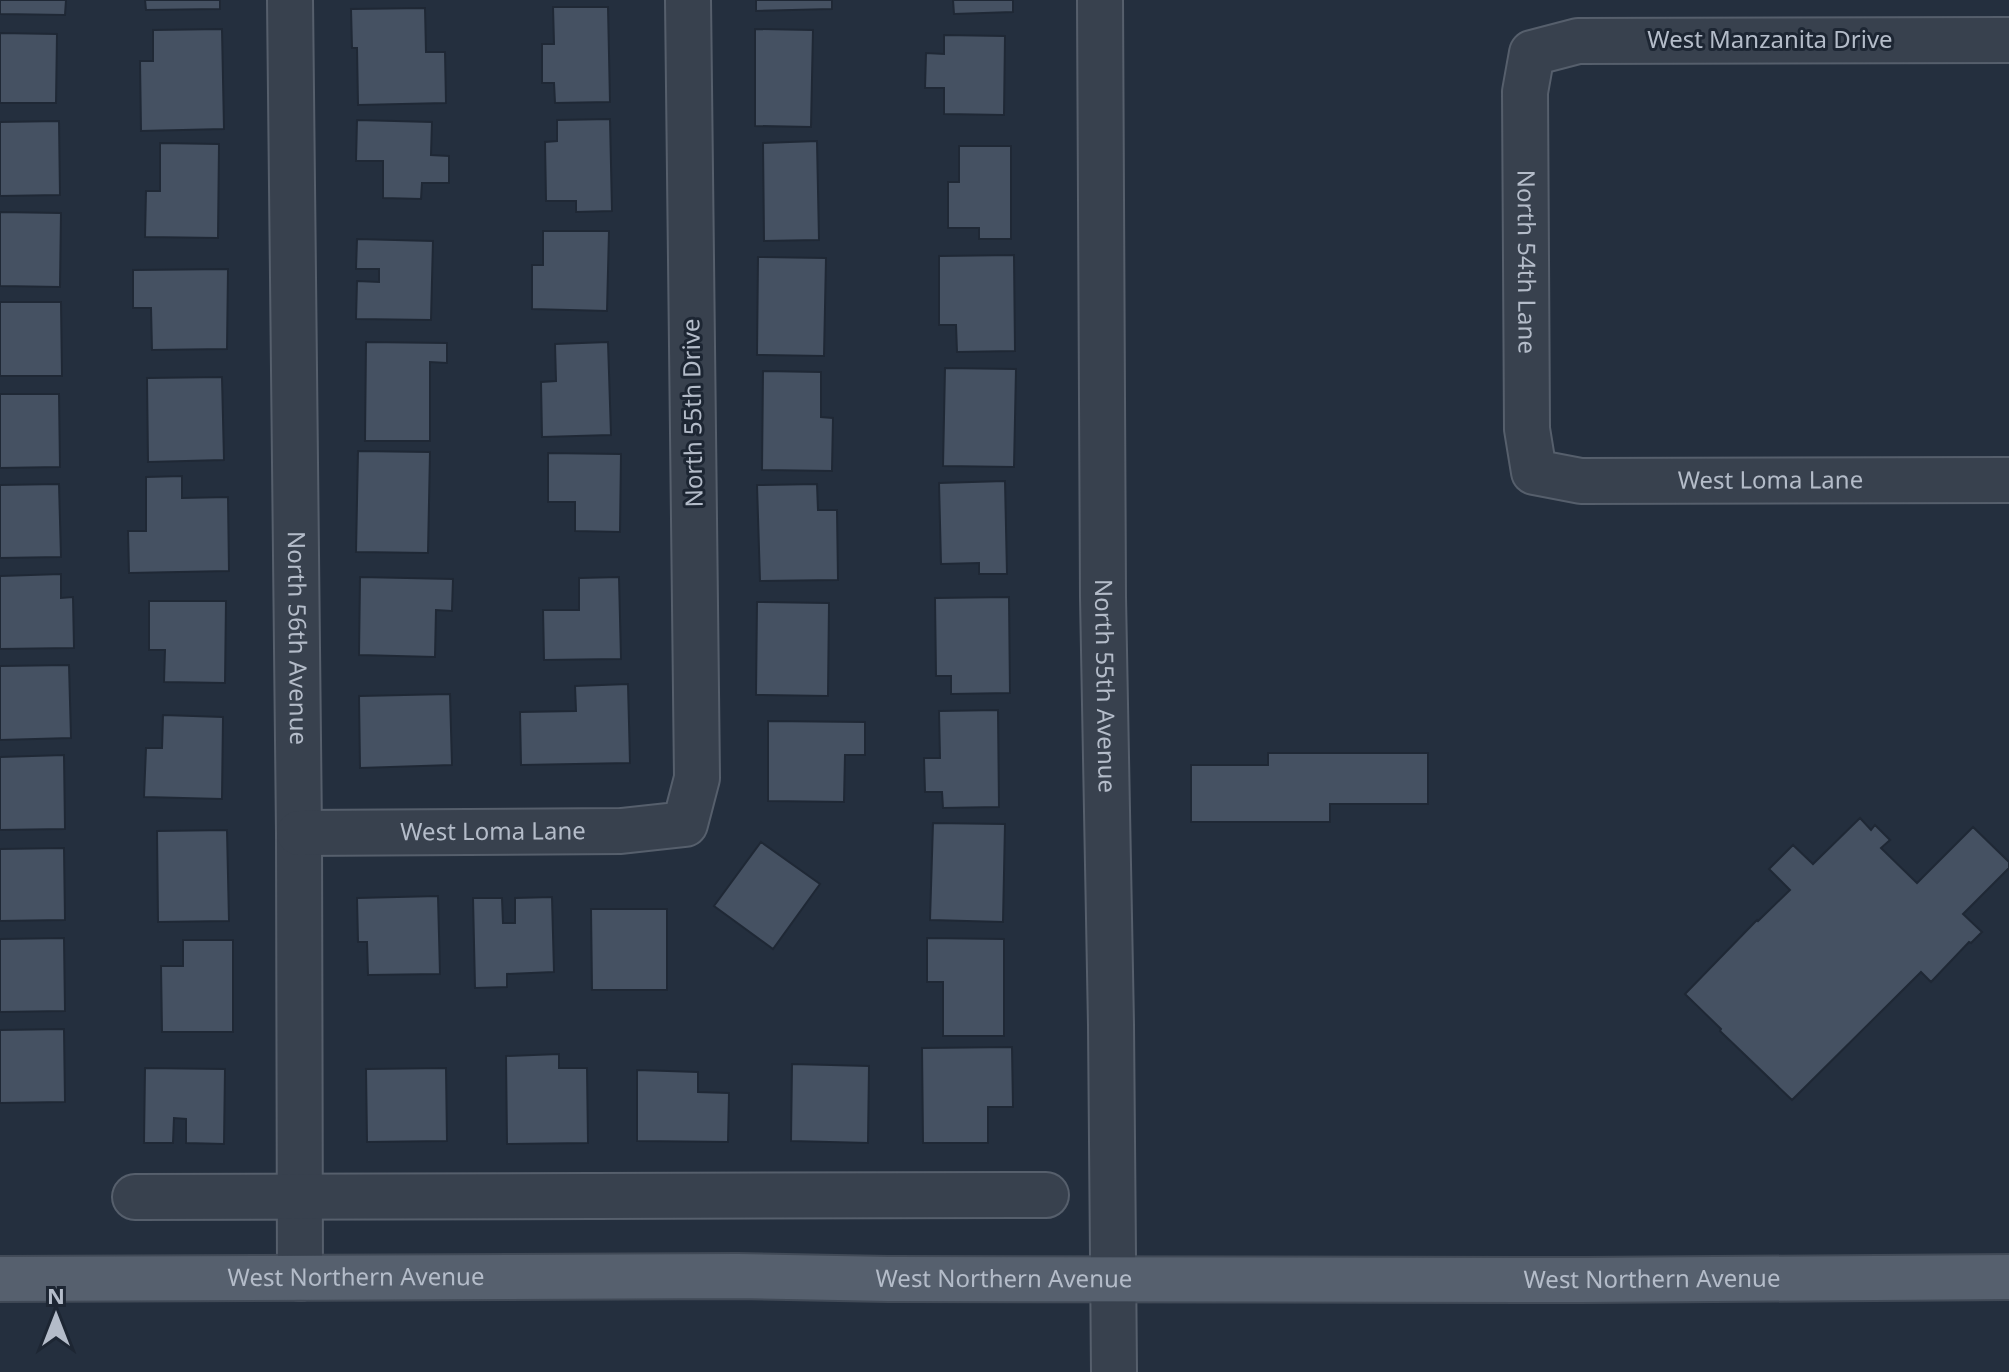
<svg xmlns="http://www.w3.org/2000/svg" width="2009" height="1372" font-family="'Noto Sans',sans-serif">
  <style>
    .building { fill: #455162; stroke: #1f2835; stroke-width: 2 }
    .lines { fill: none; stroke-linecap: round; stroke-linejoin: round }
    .minor-casing { stroke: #565f6c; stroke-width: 48 }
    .major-casing { stroke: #414a57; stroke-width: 48 }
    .minor { stroke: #38414e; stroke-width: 44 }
    .major { stroke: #56606e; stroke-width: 44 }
    .labels { text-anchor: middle; stroke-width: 6; stroke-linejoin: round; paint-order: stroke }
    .street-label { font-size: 24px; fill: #b4bcc9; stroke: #1d2633 }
  </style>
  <rect width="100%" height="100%" fill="#242f3e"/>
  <path class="building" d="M0,0H66L65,15L0,14Z
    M145,0H220V9L146,10Z
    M756,0H832V9L756,11Z
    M953,0H1013V12L954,14Z
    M553,7H608L610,102L555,103L554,83H542V44H554Z
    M425,8L426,52H445L446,103L358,105L357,48H352L351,9Z
    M222,29L224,129L141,131L140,61H153V30Z
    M755,29L813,30L811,127L755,126Z
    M0,33L57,34L56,103H0Z
    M944,35L1005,36L1004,115L944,114V88H925L926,53L944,54Z
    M610,119L612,211L576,212V201H546L545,142L557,141V120Z
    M357,120L432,122L431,155L449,156V183H422L421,199L383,198V161H356Z
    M59,121L60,195L0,196V122Z
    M817,141L819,240L764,241L763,143Z
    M160,143L219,144L218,238L145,237L146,191H160Z
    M959,146H1011V239H979V228H948V182H959Z
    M0,212L61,213L60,287L0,286Z
    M543,231H609L607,311L532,309V265H543Z
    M357,239L433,241L431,320L356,319L357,281L379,282V269H356Z
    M1014,255L1015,351L957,352L956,325H939V256Z
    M758,257L826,258L824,356L757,355Z
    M228,269L227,349L152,350L151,308H133V270Z
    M0,302H61L62,376H0Z
    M366,342L447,343V363L430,362V441H365Z
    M608,342L611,435L542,437L541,382L556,381L555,344Z
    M945,368L1016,369L1014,467L943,466Z
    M763,371L821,372V417L833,418L832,471L762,470Z
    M222,377L224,460L148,462L147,378Z
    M0,394H59L60,467L0,468Z
    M358,451L430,452L428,553L356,552Z
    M548,453L621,454L620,532L575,531V502H548Z
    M182,476V498L228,497L229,571L129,573L128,531H146V477Z
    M1005,481L1007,574H979V563L941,564L939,483Z
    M59,484L61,557L0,558V485Z
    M817,484L818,510H837L838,580L760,581L757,485Z
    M61,574V598L73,597L74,648L0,649V576Z
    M360,577L453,579L452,611L436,610L435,657L359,655Z
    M619,577L621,659L544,660L543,610H579V578Z
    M1009,597L1010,693L951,694V676H936L935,598Z
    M149,601H226L225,683L164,682L165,650H149Z
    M757,602L829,603L828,696L756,695Z
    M69,665L71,738L0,740V666Z
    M628,684L630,763L521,765L520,712L576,711L575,686Z
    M450,694L452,765L360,768L359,696Z
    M998,710L999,807L943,808L942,792H925L924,758H940L939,711Z
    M163,715L223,717L222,799L144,797L146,748H162Z
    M768,721L865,722V755H845L844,802L768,801Z
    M1268,753H1428V804H1330V822H1191V765H1268Z
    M64,755L65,829L0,830V757Z
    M1860,818L1871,830L1875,825L1890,840L1881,848L1917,883L1973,827L2009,862V868L1963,914L1982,932L1971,943L1969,942L1931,982L1921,972L1792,1100L1720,1031L1721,1029L1685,994L1757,920L1758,921L1790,890L1769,869L1793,845L1813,864Z
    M933,823L1005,824L1003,922L930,920Z
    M227,830L229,921L158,922L157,831Z
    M761,842L820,884L773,949L714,906Z
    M64,848L65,920L0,921V849Z
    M438,896L440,974L368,975L367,942H358L357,898Z
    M552,897L554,972L507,974V987L475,988L473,898H502L503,923H515V898Z
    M591,909H667V990H592Z
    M64,938L65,1011L0,1012V939Z
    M927,938L1004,939V1036H943V982H927Z
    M183,940H233V1032H162L161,966H183Z
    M64,1029L65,1102L0,1103V1030Z
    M1012,1047L1013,1107H988V1143H923L922,1048Z
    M559,1054V1068H587L588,1143L507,1144L506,1056Z
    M792,1064L869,1066L868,1143L791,1141Z
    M145,1068L225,1069L224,1144L186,1143V1119L174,1118L173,1143H144Z
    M446,1068L447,1141L367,1142L366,1069Z
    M637,1070L698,1072V1092L729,1093L728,1142L637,1141Z"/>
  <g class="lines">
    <g class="minor-casing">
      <g id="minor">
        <path id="s1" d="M290,0L299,833L300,1278"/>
        <path id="s2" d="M1100,0L1103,597L1111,1025L1114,1372"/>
        <path id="s3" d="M2009,40L1578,41L1532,53L1525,92L1527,429L1534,472L1581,481L2009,480"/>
        <path id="s4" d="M299,833L621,831L685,824L697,778L688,0"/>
        <path d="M135,1197L1046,1195"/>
      </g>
    </g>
    <g class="major-casing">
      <g id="major">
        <path id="s5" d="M0,1279L738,1276L888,1279L1584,1280L2009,1277"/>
      </g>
    </g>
    <use href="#minor" class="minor"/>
    <use href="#major" class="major"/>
  </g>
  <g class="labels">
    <g class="street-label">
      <text x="1770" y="48">West Manzanita Drive</text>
      <text dy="8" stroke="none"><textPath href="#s3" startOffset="688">North 54th Lane</textPath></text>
      <text transform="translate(693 413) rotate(-91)" y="8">North 55th Drive</text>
      <text dy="8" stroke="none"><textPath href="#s3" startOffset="1136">West Loma Lane</textPath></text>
      <text dy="8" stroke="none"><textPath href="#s1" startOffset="638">North 56th Avenue</textPath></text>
      <text dy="8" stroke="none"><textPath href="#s2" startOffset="686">North 55th Avenue</textPath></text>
      <text dy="8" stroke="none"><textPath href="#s4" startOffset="194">West Loma Lane</textPath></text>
      <text dy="8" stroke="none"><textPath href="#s5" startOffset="356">West Northern Avenue</textPath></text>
      <text dy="8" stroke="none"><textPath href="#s5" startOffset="1004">West Northern Avenue</textPath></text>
      <text dy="8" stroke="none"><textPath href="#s5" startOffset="1652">West Northern Avenue</textPath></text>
    </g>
  </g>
  <g transform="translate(56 1316)" stroke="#1d2633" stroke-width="6" paint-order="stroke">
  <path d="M0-6L14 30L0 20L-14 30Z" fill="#b4bcc9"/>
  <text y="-12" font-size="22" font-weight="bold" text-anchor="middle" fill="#b4bcc9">N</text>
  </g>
</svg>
